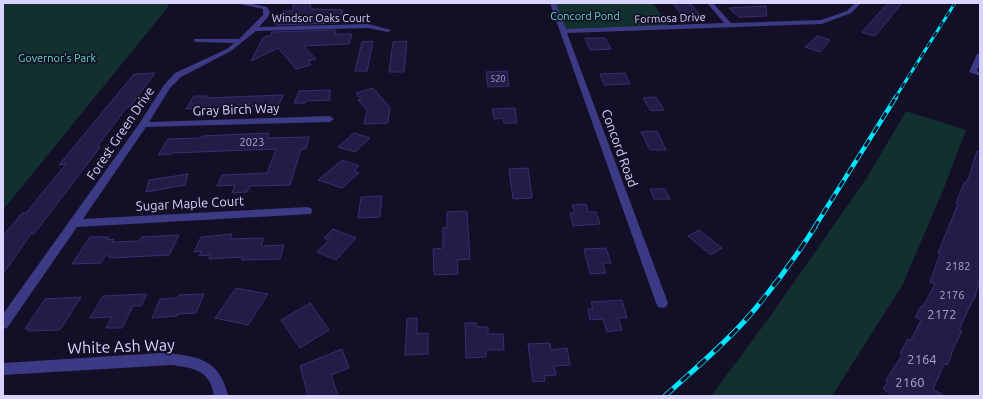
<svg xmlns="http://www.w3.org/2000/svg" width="983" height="399" font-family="Ubuntu,sans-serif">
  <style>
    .green { fill: #12302f }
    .building { fill: #241b47; stroke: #3b2d73 }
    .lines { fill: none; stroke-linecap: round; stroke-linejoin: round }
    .minor { fill: #3d3a85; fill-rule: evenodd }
    .rail-far2-casing { stroke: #00e5ff; stroke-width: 3 }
    .rail-far1-casing { stroke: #00e5ff; stroke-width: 4.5 }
    .rail-casing { stroke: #00e5ff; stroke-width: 5 }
    .rail-far2 { stroke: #130f26; stroke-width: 2; stroke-dasharray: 6; stroke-linecap: butt }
    .rail-far1 { stroke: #130f26; stroke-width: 3; stroke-dasharray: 8; stroke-linecap: butt }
    .rail { stroke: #130f26; stroke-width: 3.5; stroke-dasharray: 11; stroke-linecap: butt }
    .labels { text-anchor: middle; stroke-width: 3.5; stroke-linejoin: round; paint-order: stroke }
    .far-number-label { font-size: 9px; fill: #aca6d1 }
    .far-park-label { font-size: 11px; fill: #5fe0c0; stroke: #130f26 }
    .far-street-label { font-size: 11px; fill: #d9d4ff; stroke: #130f26 }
    .number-label { font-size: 11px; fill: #aca6d1 }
    .street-label { font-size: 13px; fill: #d9d4ff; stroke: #130f26 }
    .near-number-label { font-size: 13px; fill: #aca6d1 }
    .near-street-label { font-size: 16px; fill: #d9d4ff; stroke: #130f26 }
  </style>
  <rect width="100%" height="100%" fill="#130f26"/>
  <path class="green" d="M3,3H170L164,12L3,210Z
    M555,3H653L669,26L565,30Z
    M906,111L966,130L946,183L903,284L832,396H711L769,318L868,176Z"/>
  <path class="building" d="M293,3H310L311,9L343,10L339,23L276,25L283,11H293Z
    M673,3H690L704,20L686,21Z
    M888,3H902L876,35L873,36L862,32Z
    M766,6L767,16L739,17L729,8Z
    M336,30L335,34H352L349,44L303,46L316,59L308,61L311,65L296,69L278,48L251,61L263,38L266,36H271L272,32Z
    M817,36L830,40L820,52L805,47Z
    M585,38H605L611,49L590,50Z
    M373,41L367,71H355L362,42Z
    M407,41L404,72H389L393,42Z
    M507,71L509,86L488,87L486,72Z
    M155,73L130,107H127L97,147H100L34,234H31L3,274V236L22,213H26L66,164L59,165L134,74Z
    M625,73L630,84L604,85L600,74Z
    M373,88L390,107L388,123L364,124L367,110L358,100L361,99L356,93Z
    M330,90V100L306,101L305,103H294L299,91Z
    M283,95L278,107L255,108L256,106L186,109L194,96H207L206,98Z
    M656,97L664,110L651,111L643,98Z
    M515,108L517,123H504L503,118L494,119L492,109Z
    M657,131L666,150H650L641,132Z
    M269,133L267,138L309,137L306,149H301L290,185L250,186L247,192L232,193L235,185L217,186L222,175L267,173L276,149L172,153L171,154L158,155L168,139L200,138L202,136Z
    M354,133L370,138L355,152L338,147Z
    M977,151H980V279L974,300L973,299L959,330L962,331L951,354H952L947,365L944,364L933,389L944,396H893L883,389L888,382L886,380L902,355L900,353L908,339L911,340L921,320L915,317L921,306L923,307L935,284L930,282L940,254L938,253L958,204L956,203L964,183H966L970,174Z
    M342,160L359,166L354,171L359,173L342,188L318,180Z
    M528,168L532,198L513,199L509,169Z
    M188,174L185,185L146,192L149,180Z
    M650,189H665L670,199H654Z
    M382,196L380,217L358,218L361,197Z
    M586,204L588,212H596L600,224L573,226L570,213H575L572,205Z
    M467,211L470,259L457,260L458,274L434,275L433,249L443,248V228H447V212Z
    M333,229L356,238L336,260L317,252L329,240L324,238Z
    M699,230L722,248L711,255L688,236Z
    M232,234L230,239L264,238L261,246L284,245L280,259L242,260V257L209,259L210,255L199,256L201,251L194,252L201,237Z
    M179,235L169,255L111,258L106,255L101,263L72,264L90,237H109L107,240L114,239L112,242L139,241L142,237Z
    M606,248L611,263H603L606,273L590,274L584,249Z
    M236,288L268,294L248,325L215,318Z
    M147,294L141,306H133L122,328H106L112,317L90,318L103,296Z
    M204,294L196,313L178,314L177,316L152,318L160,299L178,298L179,295Z
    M81,297L62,327L59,330L28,331L30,329H25L45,299Z
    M622,300L627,318H618L622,330L607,332L603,319L590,320L588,309H593L591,302Z
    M310,303L329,330L300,348L281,320Z
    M417,318V334L428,333V354L405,355L407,319Z
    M465,323H476V327H488V334H503L504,350H486V357L466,358Z
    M550,343L551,350L567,348L570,365L554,366L556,375L544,376L545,381L533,382L528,344Z
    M342,349L349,368L331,375L338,396H308L300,366Z"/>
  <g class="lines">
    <path class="minor" d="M235,3H248L267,7L270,12L268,17L259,27L368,24L391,30L388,32L368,28L256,31L231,51L181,77L170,88L149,122L330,116L334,119L330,122L146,127L83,219L307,207L311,208L312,211L311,214L77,227L7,328L3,329V314L139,124L164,85L175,73L227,49L234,43L196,42L194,41V39H239L263,15V9Z
      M550,3H556L566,29L724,23L707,3H713L731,23L821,20L847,11L855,3H861L851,13L822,24L567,33L668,303L666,307L662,308L658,307L656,303Z
      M977,54H980V64L977,71L980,72V76L969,72Z
      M161,353C195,355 220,358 228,396H214C210,370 194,368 171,365L3,375V363Z"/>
    <g class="rail-far2-casing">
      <path id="rail-far2" d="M895,98L955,3"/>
    </g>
    <g class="rail-far1-casing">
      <path id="rail-far1" d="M814,228L896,97"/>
    </g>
    <g class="rail-casing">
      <path id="rail" d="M665,396C693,370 724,345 749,316C773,288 795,258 815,227"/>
    </g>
    <use href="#rail-far2" class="rail-far2"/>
    <use href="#rail-far1" class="rail-far1"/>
    <use href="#rail" class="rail"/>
  </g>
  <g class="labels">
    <g class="far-number-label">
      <text x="498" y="82">520</text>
    </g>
    <g class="far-park-label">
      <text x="585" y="20">Concord Pond</text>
      <text x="57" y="62">Governor's Park</text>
    </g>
    <g class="far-street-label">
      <text x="321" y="22">Windsor Oaks Court</text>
      <text transform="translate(670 18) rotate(-2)" y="4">Formosa Drive</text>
    </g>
    <g class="number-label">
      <text x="252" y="146">2023</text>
      <text x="958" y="270">2182</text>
      <text x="952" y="299">2176</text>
    </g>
    <g class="street-label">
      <text transform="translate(236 109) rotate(-2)" y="5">Gray Birch Way</text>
      <text transform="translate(120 133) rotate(-56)" y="5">Forest Green Drive</text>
      <text transform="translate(620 148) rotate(70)" y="5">Concord Road</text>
      <text transform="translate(190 203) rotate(-3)" y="5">Sugar Maple Court</text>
    </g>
    <g class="near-number-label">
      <text x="942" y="319">2172</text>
      <text x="922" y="364">2164</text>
      <text x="910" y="387">2160</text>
    </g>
    <g class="near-street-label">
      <text transform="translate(121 346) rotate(-2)" y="6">White Ash Way</text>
    </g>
  </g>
  <rect width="983" height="399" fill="none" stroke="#d9d4ff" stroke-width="8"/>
</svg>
